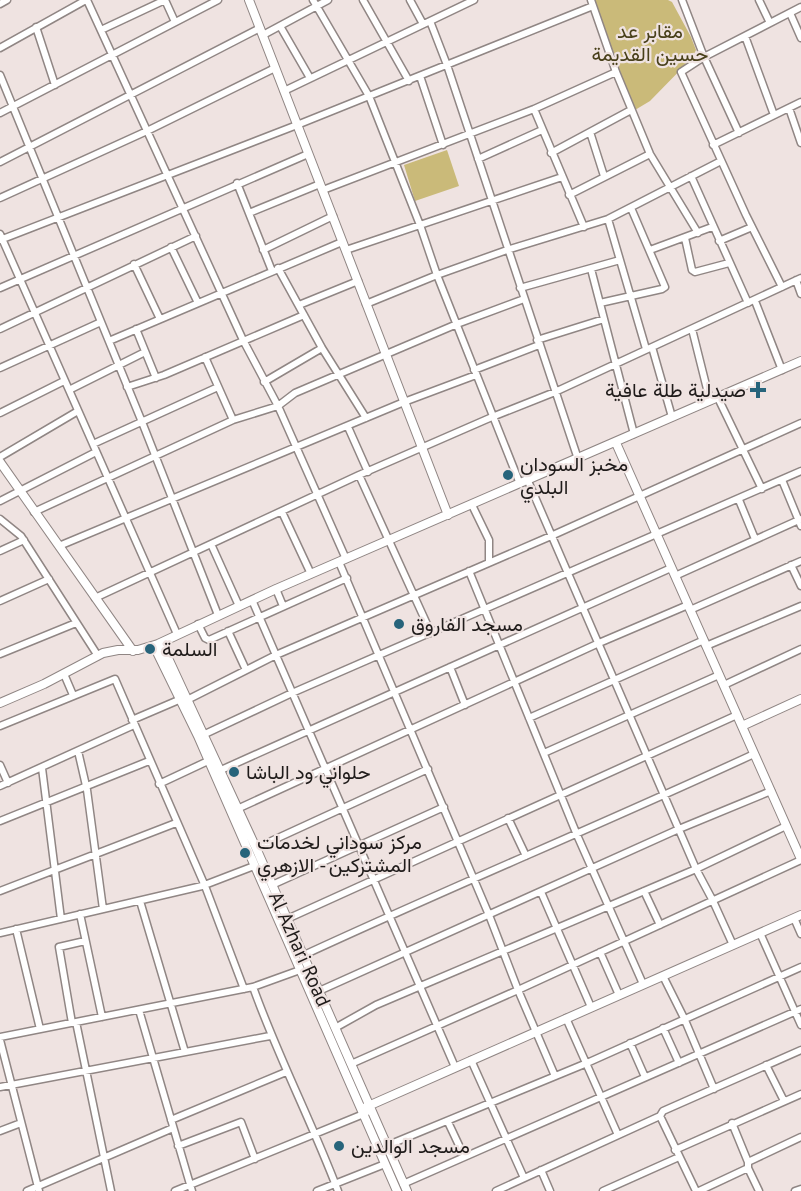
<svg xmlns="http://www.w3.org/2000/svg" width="801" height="1191" font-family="'PT Sans',Vazirmatn,sans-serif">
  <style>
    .green { fill: #caba79 }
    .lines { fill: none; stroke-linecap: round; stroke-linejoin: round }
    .minor-casing { stroke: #908684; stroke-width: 9 }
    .tertiary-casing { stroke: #908684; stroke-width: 10 }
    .minor { stroke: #fff; stroke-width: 6 }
    .tertiary { stroke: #fff; stroke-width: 8 }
    .poi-dot { fill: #27647b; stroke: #efe3e1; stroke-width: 2 }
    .labels { text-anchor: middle; stroke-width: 4.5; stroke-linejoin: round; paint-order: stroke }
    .park-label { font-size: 20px; fill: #48401a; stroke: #efe3e1 }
    .poi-label { font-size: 20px; fill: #1f1b1a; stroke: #efe3e1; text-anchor: start }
    .street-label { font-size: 20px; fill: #1f1b1a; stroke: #efe3e1 }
  </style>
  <rect width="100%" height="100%" fill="#efe3e1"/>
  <path class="green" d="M595,0H668L672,2L691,37L696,50L692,58L650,101L635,110L607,40Z
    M447,150L459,186L415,201L404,165Z"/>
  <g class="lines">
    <g class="minor-casing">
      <path id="minor" d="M87,0L243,340L278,406L346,559
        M165,0L175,22
        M313,0L369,96L420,225L437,275L520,484
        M363,0L409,81
        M410,0L423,24
        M591,0L616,72L650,154L698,233
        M682,0L704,57L739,133
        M759,0L770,23
        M0,4L7,0
        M790,13L801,38
        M430,21L447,65L578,459
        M280,26L310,78
        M36,27L55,85
        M101,30L165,0
        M263,35L328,0
        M745,36L774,115
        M0,48L86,0
        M0,75L142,422L218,615
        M420,76L443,145
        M284,91L474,0
        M789,108L801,143
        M534,109L584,227
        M0,113L218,0
        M590,132L604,176
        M713,145L801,102
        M551,153L631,110
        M478,159L542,130
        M0,162L260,28
        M691,176L748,303
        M237,183L272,271
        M323,190L534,109L616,72
        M569,195L650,154
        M0,198L147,131L275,68
        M249,213L320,184
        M608,219L646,349
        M0,234L177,634
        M685,238L692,270L695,272L729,263
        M0,240L297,125L593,6
        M719,241L752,227
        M171,247L198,303
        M263,250L333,216
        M346,250L562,177
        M650,250L712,227
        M134,264L160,319
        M278,268L322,348L366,418
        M591,269L634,434
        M796,280L801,294
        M782,287L746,215L681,72L704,57L801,7
        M0,288L308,154
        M520,288L620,260
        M755,301L782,370
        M600,303L662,289L665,287L631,208
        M366,304L437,275L507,250L608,219L721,161
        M299,305L358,281
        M0,329L196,236
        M136,329L156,378
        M692,329L710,401
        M537,340L604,319
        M109,341L342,242
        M652,347L672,417
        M205,357L233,420
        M0,368L101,322
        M474,370L539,345
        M264,382L322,348
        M127,387L164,375L304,315
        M69,390L145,352
        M718,398L762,489
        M0,413L64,381
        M348,427L368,472
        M93,444L218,387
        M0,457L78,411
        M359,475L431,633
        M782,480L801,526
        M528,481L696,869L713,901L733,945
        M739,500L755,539
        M0,501L96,452
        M472,505L489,540V562
        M34,512L233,420L278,406L295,393L457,324L524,299
        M282,512L311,574
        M0,519L21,536L98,656
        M211,544L239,606
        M59,546L404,402L476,375
        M0,551L24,540
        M339,562L489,915L518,990L555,1076
        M791,565L801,586
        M469,571L577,835L643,984
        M675,576L801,519
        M276,589L283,606
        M95,598L359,475L492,417L555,392L801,278
        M252,600L455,1067
        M0,601L49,579
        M690,610L801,561
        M198,624L205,638L209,640L347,578
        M228,631L246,670
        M706,646L801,606
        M0,654L76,623
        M450,667L465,705
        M64,674L73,695
        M724,685L801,649
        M189,699L276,655L551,536L801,423
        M529,718L704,640
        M132,720L181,699
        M0,726L115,679L205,886L244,989
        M205,734L292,693L801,471
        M78,751L87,790L103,909
        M544,753L719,675
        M0,765L8,783
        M42,768L61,919
        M221,770L671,568
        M159,784L208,761
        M0,786L134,725
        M235,810L599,643L688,605
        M508,818L526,856
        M0,821L149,761
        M256,848L428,769
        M272,885L444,807
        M0,891L176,823
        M644,891L660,925
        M541,892L591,1007
        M140,901L185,1052
        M80,914L102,1017
        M794,918L801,934
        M287,919L737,715
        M16,929L40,1029
        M0,933L202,886L254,866
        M760,933L801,1025
        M600,952L619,995
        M304,955C453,886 605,823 754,754
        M663,976L684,1018L714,1089
        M253,987C278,1057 312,1122 338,1191
        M319,991L679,829L771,791
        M139,1010L192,1191
        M566,1018L618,1135
        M76,1022L111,1191
        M72,1023L59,947L85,941
        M335,1028L376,1005L696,869L786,826
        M663,1028L679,1063
        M0,1037L253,987L300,970
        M0,1040L39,1191
        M630,1043L645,1077
        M471,1060L524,1178
        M351,1064L518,990L801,860
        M766,1065L784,1101
        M0,1087L270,1036
        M660,1116L696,1191
        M171,1120L286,1072
        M448,1122L464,1156
        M732,1123L748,1162
        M0,1131L21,1123
        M178,1146L241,1122L255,1159
        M386,1146L587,1063L801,967
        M675,1150L801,1094
        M748,1168L759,1191
        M541,1170L550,1191
        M403,1184L801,1009
        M27,1191L173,1128
        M175,1191L366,1113
        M317,1191L385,1164
        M496,1191L660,1116L663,1111L801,1050
        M603,1191L679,1157
        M699,1191L748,1168V1162L801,1137
        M795,1191L801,1189"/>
    </g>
    <g class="tertiary-casing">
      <path id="tertiary" d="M249,0L448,515
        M616,443L801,859
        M0,462L133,651
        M161,643L256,848L407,1191
        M154,646L198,736L397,1191
        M0,703L44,684L103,653L118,650H138L158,644L276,589L801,361
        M742,726L801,699
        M366,1107L801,915"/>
    </g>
    <use href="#minor" class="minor"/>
    <use href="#tertiary" class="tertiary"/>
  </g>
  <g class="poi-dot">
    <path d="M755 381h6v6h6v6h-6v6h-6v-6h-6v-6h6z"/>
    <circle cx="508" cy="475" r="6"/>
    <circle cx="399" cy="624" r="6"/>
    <circle cx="150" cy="649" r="6"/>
    <circle cx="234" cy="772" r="6"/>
    <circle cx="245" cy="853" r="6"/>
    <circle cx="339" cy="1146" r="6"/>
  </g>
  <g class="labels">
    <g class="park-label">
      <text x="650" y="38">مقابر عد<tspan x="650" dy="23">حسين القديمة</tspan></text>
    </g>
    <g class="poi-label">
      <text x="746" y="397" text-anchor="end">صيدلية طلة عافية</text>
      <text x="520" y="471">مخبز السودان<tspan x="520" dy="23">البلدي</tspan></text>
      <text x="411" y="631">مسجد الفاروق</text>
      <text x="162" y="656">السلمة</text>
      <text x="246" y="779">حلواني ود الباشا</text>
      <text x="257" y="849">مركز سوداني لخدمات<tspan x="257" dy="23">المشتركين - الازهري</tspan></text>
      <text x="351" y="1153">مسجد الوالدين</text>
    </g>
    <g class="street-label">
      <text transform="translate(300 949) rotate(66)" y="7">Al Azhari Road</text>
    </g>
  </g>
</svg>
